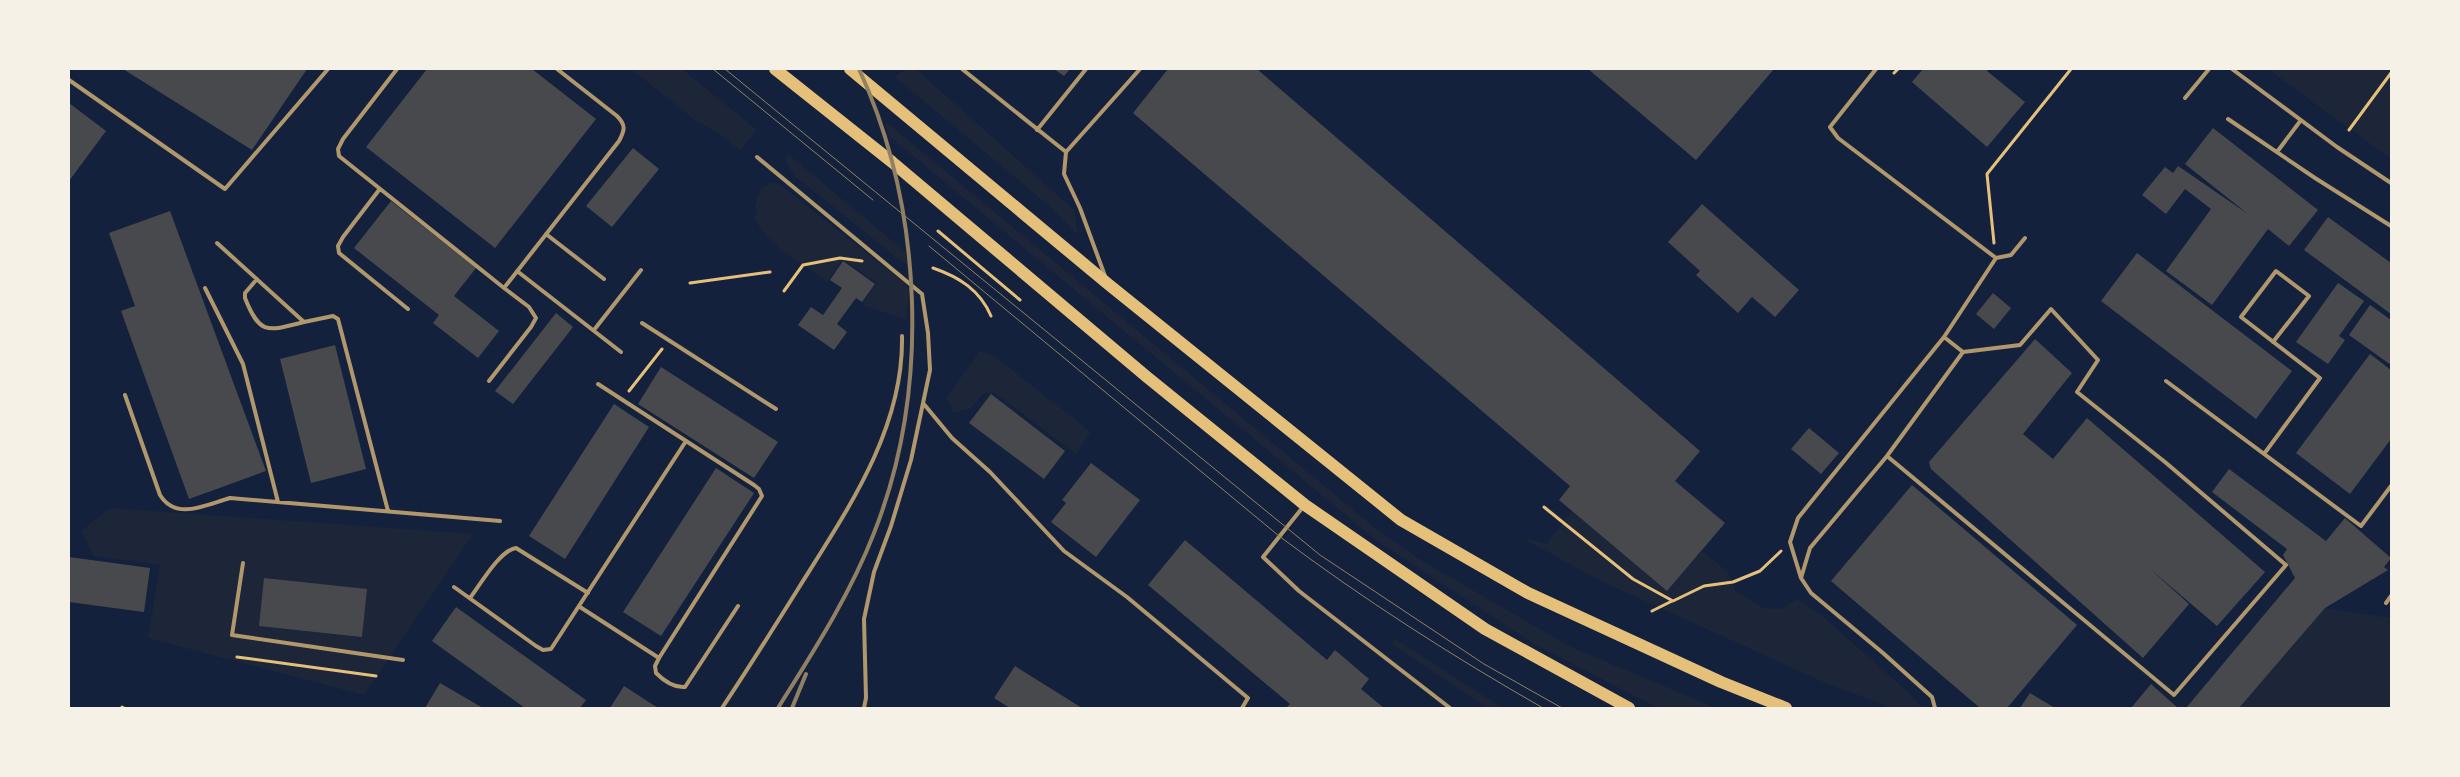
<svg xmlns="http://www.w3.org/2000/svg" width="2460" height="777" font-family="'Roboto Condensed',sans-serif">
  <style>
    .green { fill: #1d2539 }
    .building { fill: #48494c }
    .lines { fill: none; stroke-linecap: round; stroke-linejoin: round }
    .path { stroke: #e5c07b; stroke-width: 3 }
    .service { stroke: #b1986c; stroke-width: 4 }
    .primary { stroke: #e5c07b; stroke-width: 12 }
    .tram { stroke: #918062; stroke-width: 1 }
    .rail { stroke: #918062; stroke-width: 4 }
  </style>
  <rect width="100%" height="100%" fill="#14213d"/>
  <path class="green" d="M631,69H682L757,130L740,151L721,135L695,120Z
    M905,69H916L1074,210L1078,235L1047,204L895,77Z
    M2268,69H2391V159Z
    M885,121L1375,528L1419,559L1571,647L1716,708H1658L1536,645L1377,541L888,135Z
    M788,154L908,254L909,265L901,261L796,177C791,171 784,163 788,154Z
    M773,182L782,186L905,283L909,290L907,320L862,305L877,283L843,259L827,282C804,264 764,244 754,216L758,215L755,206L761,188Z
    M980,351L994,356L1091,432L1076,454L995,393L983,394L971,408L953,413L947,397Z
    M110,508L473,534L364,695L148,638L160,565L94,556L81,531Z
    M1572,511L1667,591L1702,551L1728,572L1735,591L1763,608L1781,609L1797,599L1820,614L1909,693L1922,708H1893L1830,685L1599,580L1521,537L1546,544Z
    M2325,608L2391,618V708H2239Z
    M1395,639L1503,708H1487L1392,644Z"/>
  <path class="building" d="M123,69H307L252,150Z
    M427,69H532L596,119L495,248L366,147Z
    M1054,69H1070L1064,76Z
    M1168,69H1257L1700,451L1675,481L1725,523L1667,591L1559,500L1570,486L1133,113Z
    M1588,69H1774L1696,160Z
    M1923,69H1989L1987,71L2025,102L1987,147L1912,82Z
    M69,103L106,131L69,181Z
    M2213,128L2318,210L2289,246L2268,229L2212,305L2166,271L2211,209L2185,189L2166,214L2142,195L2165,167L2173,173L2178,166L2248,214L2185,164Z
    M633,148L659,169L612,227L586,206Z
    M391,201L476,268L454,296L499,331L478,358L433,323L439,315L354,248Z
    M1702,204L1799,290L1775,317L1752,297L1738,313L1696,275L1700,271L1668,242Z
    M170,211L266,471L189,499L121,311L135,306L109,233Z
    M2328,217L2391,263V314L2304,250Z
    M2137,253L2292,371L2256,419L2101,301Z
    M843,261L875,284L862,302L856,298L837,324L847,332L834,350L798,325L811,307L823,315L842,288L830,280Z
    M2338,283L2364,301L2339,336L2345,340L2328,364L2296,342Z
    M1993,293L2011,308L1994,329L1976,314Z
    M2370,305L2391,320V365L2349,335Z
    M556,313L573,327L513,404L495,391Z
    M2035,339L2072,373L2023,434L2053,459L2087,418L2265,572L2217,626L2149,568L2189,604L2143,658L1931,469L1929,462Z
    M335,345L366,469L311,483L280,359Z
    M2370,354L2391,370V439L2350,494L2296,453Z
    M661,367L778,442L754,478L638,404Z
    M991,394L1065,451L1044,479L969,423Z
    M614,404L649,427L565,559L529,536Z
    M1809,428L1839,453L1821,474L1791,449Z
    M1091,463L1140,500L1096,557L1051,522L1066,503L1062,500Z
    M716,468L754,493L661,636L623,612Z
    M2229,469L2326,541L2345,518L2391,558L2384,567L2388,570L2325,608L2239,708H2186L2295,578L2283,555L2287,549L2212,492Z
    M1912,485L2077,625L2007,708H1980L1831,581Z
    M1185,540L1327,660L1335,650L1369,679L1361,689L1384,708H1286L1290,704L1148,585Z
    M69,557L150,568L144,612L69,602Z
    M264,578L367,589L362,637L259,626Z
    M456,607L586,700L580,708H525L432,641Z
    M1015,666L1082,708H1010L994,698Z
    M440,683L483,708H425Z
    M2151,684L2178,708H2131Z
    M624,686L658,708H610Z
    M2030,693L2055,708H2020Z"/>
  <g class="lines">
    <path class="path" d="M1894,73L1898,69
      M2349,130L2391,73
      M938,231L1020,300
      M1994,243L1987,174L2071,69
      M933,268C959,277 980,290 991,316
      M690,283L770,272
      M784,291L803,265L840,258L862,261
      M629,391L662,349
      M1544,507L1633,579L1673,601L1704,586L1733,582L1760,571L1781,551
      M1652,611L1672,601
      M237,657L376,676
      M122,707L124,708"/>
    <path class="service" d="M397,69L343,139L338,149L339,156L504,288L619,141C625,130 626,125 617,116L557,69
      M962,69L1066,152
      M2232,69L2337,147L2391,183
      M69,80L225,189L328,69
      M2185,98L2209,69
      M2228,119L2315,178L2391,226
      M1037,130L1086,69
      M2277,152L2301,120
      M757,157L922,294L928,333L930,370L911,460L891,526L874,572L864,619L866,698L864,708
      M379,190L343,237L338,246L339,253L408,309
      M546,234L604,279
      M217,243L304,322L333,316L338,319L388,511
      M1996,258L2011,255L2025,238
      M517,271L621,352
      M1105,276L1080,208L1064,174L1066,152L1140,69
      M257,279L245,293V298C260,336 268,331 304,322
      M205,288L243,364L278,502
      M642,323L776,409
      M594,330L641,270
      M489,381L531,327L536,318L529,307L504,288
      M2166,381L2361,526L2391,486
      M598,384L754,485L759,489L762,496L659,658L655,666L656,673C664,681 673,688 685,687L738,606
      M125,395L160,495C176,521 205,505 230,498L500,521
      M923,403L952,438L990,472L1064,551L1127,597L1248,698L1242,708
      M2264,454L2320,378L2241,317L2276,271L2309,296L2273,342
      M1887,456L2174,695L2286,565L2165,462L2077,392L2098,360L2051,309L2020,345L1963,352
      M1303,507L1263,557L1299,591L1450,708
      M243,563L232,635L403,660
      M1801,578L1810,548L1887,456L1963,352L1944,337L1996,258L1838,138L1830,127L1876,69
      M454,587L536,646L543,650L551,649L686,441
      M470,598C480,585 500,550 516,548L588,593
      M2386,603L2391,596
      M580,607L659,658
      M722,708C748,669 773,629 798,589C846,512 904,430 902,336
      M1935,708L1932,697L1883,653L1811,593L1801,578L1790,542L1798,518L1944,337"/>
    <path class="primary" d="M775,69L892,162L1147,377L1305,505L1485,629L1629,708
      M850,69L1108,284L1401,520L1528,593L1721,682L1786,708"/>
    <path class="tram" d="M713,69L873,200
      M725,69L1320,555L1484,664L1562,708
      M929,246L1279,536C1363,599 1452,656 1543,708"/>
    <path class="rail" d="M778,708C813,652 850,595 874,533C931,389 923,208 859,69
      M792,708L806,674"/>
  </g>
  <rect width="2460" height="777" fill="none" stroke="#f6f1e7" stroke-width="140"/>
</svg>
